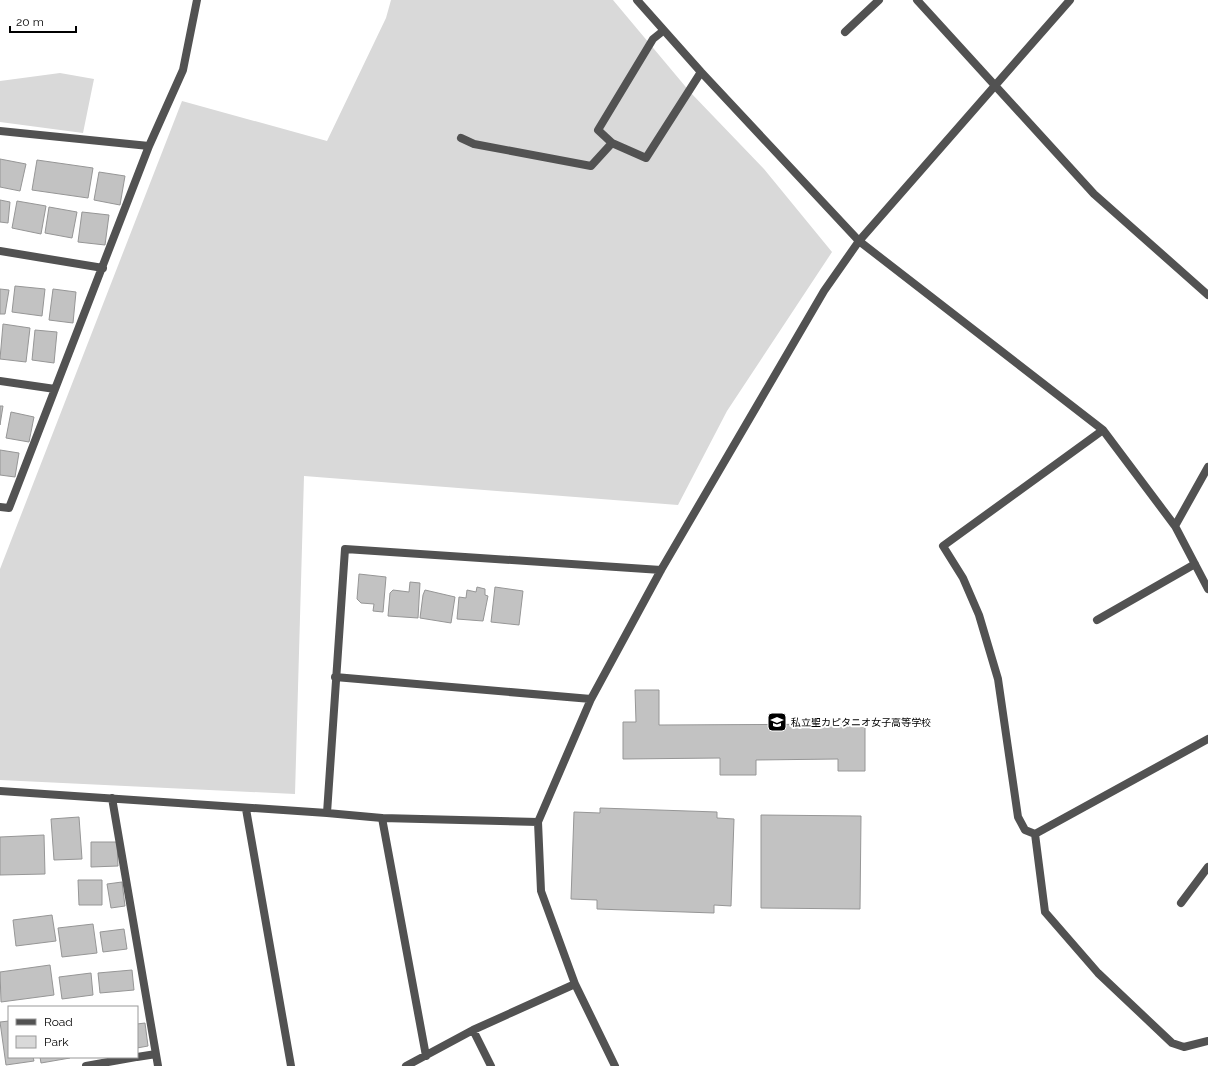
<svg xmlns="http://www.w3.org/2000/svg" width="1208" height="1066" font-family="Raleway,'Noto Sans JP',sans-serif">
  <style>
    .green { fill: #d9d9d9 }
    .building { fill: #c2c2c2; stroke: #969696 }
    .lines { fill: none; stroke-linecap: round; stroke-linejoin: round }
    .minor { stroke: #525252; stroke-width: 8 }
    .labels { text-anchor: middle; stroke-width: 4; stroke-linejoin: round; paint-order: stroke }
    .poi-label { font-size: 10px; fill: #000; stroke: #fff; text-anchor: start }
  </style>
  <rect width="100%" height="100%" fill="#fff"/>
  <path class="green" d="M391,0H613L690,92L764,169L832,252L727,411L678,505L304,476L295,794L0,780V569L182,101L327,141L386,18Z
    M60,73L94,79L83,133L0,122V81Z"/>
  <path class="building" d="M0,159L26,164L20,191L0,187Z
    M37,160L93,168L88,198L32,190Z
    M99,172L125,176L120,205L94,200Z
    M0,200L10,202L8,223L0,222Z
    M17,201L46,206L41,234L12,228Z
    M49,207L77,212L72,238L45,233Z
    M82,212L109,215L105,245L78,242Z
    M15,286L45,289L42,316L12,312Z
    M0,289L9,290L5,314H0Z
    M53,289L76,292L73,323L49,320Z
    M3,324L30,328L26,362L0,359Z
    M35,330L57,332L54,363L32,360Z
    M0,406H3L0,425Z
    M11,412L34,417L29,442L6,438Z
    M0,450L19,453L15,477L0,475Z
    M359,574L386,577L383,612L373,611L374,604L361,603L357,599Z
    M410,582L420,583L418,618L388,616L390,593L393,590L409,592Z
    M477,587L485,589V595L488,596L483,621L457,619L459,597L466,598L467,590L476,592Z
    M495,587L523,591L519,625L491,622Z
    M425,590L455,597L451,623L420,618L423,595Z
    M635,690H659V725L865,724V771H838V759L756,760V775H720V758L623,759V722H636Z
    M600,808L717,812V818L734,819L731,906L714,905V913L597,909V900L571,899L574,812L600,813Z
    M761,815L861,816L860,909L761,908Z
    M79,817L82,859L54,860L51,819Z
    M44,835L45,874L0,875V837Z
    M91,842H117L118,866L91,867Z
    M78,880H102V905H79Z
    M122,882L125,906L111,908L107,884Z
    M52,915L56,941L16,946L13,920Z
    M93,924L97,953L62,957L58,928Z
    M124,929L127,949L103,952L100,932Z
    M50,965L54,995L1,1002L0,972Z
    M132,970L134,990L100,993L98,973Z
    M91,973L93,995L62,999L59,977Z
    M9,1021V1057H33L34,1061L6,1065L0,1022Z
    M145,1023L148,1046L137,1048V1024Z
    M40,1057H69L70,1058L41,1063Z"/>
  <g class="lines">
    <path class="minor" d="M917,0L1094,194L1208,295
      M1070,0L859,241L1103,430L1175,526L1208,589
      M663,31L653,39L598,130L612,143L646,158L701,72
      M845,32L879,0
      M0,131L149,146
      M461,138L474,144L591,166L612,143
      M0,251L103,268
      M0,381L55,389
      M1103,430L943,546L963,578L979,615L998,679L1018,817L1025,830L1035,834L1045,912L1098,973L1172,1043L1184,1047L1208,1041
      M0,507L9,508L149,146L183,70L197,0
      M1175,526L1208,467
      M1097,620L1195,564
      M335,677L591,699
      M0,791L327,813L382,818L538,822
      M112,798L158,1066
      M246,809L291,1066
      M327,813L345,549L661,570
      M382,818L426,1056
      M1035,834L1208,739
      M1181,903L1208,867
      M473,1030L491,1066
      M137,1057L156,1054
      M86,1066L136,1057
      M406,1066L473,1030L575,984
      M615,1066L575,984L541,891L538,822L591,699L661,570L824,291L859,241L701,72L637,0"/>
  </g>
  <defs>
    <g id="school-square" transform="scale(1)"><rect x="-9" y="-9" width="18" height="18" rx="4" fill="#000" stroke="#fff"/><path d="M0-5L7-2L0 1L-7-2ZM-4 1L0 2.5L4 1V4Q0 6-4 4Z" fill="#fff"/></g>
  </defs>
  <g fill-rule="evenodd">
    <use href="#school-square" x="777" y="722"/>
  </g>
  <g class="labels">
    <g class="poi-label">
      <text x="791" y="726">私立聖カピタニオ女子高等学校</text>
    </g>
  </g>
  <rect x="8" y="1006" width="130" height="52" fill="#ffffff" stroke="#999999"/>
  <rect x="16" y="1019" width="20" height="6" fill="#525252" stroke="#999999"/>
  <text x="44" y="1026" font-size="12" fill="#000000">Road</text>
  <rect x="16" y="1036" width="20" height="12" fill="#d9d9d9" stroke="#999999"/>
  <text x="44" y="1046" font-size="12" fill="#000000">Park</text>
  <path d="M10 26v6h66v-6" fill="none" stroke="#000000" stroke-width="2"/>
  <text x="16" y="26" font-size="12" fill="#000000" stroke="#ffffff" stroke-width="3" paint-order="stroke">20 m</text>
</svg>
